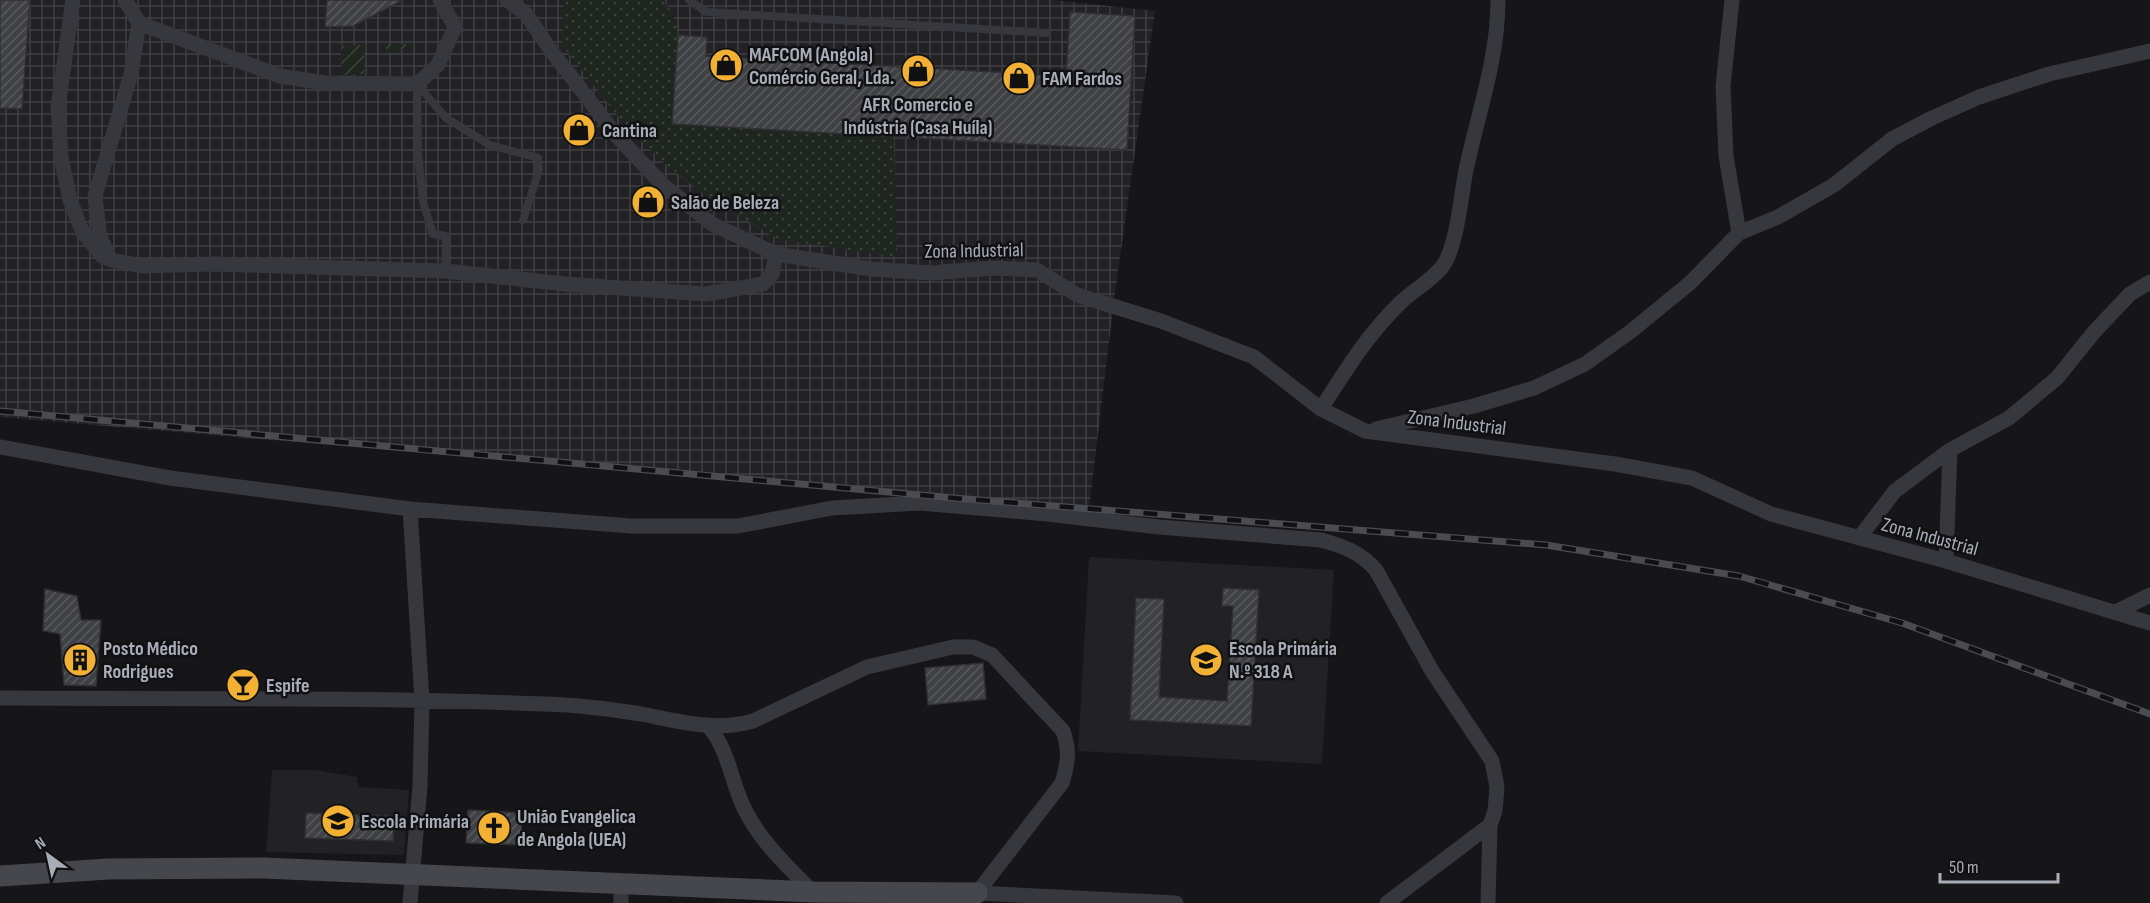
<svg xmlns="http://www.w3.org/2000/svg" width="2150" height="903" font-family="'Sofia Sans Condensed',sans-serif">
  <style>
    .built { fill: #222225 }
    .industrial { fill: url(#industrial-grid) }
    .grass { fill: url(#grass-dots) }
    .garden { fill: url(#garden-furrows) }
    .building { fill: url(#building-hatch); stroke: #303034; stroke-width: 1.5 }
    .lines { fill: none; stroke-linecap: round; stroke-linejoin: round }
    .lane { stroke: #37383d; stroke-width: 8 }
    .street { stroke: #37383d; stroke-width: 15 }
    .secondary { stroke: #45474d; stroke-width: 21 }
    .rail-casing { stroke: #4a4c52; stroke-width: 7 }
    .rail { stroke: #111113; stroke-width: 4.5; stroke-dasharray: 14; stroke-linecap: butt }
    .labels { text-anchor: middle; stroke-width: 5; stroke-linejoin: round; paint-order: stroke }
    .poi-label { font-size: 20px; font-weight: bold; fill: #a8adb8; stroke: #111113; text-anchor: start }
    .street-label { font-size: 20px; fill: #a8adb8; stroke: #111113 }
  </style>
  <defs>
    <pattern id="industrial-grid" width="8" height="8" patternUnits="userSpaceOnUse" patternTransform="scale(1.5)"><rect width="8" height="8" fill="#222225"/><path d="M0 4h8M4 0v8" fill="none" stroke="#3f3f43"/></pattern>
    <pattern id="grass-dots" width="8" height="8" patternUnits="userSpaceOnUse" patternTransform="scale(1.5)"><rect width="8" height="8" fill="#1e261f"/><path d="M2 2h.1M6 6h.1" fill="none" stroke="#3c433d" stroke-width="1.8" stroke-linecap="round"/></pattern>
    <pattern id="garden-furrows" width="10" height="10" patternUnits="userSpaceOnUse" patternTransform="scale(1.5)"><rect width="10" height="10" fill="#1e261f"/><path d="M-1 1l2-2M0 10L10 0M9 11l2-2" fill="none" stroke="#3c433d"/></pattern>
    <pattern id="building-hatch" width="6" height="6" patternUnits="userSpaceOnUse" patternTransform="scale(1.5)"><rect width="6" height="6" fill="#404145"/><path d="M-1 1l2-2M0 6l6-6M5 7l2-2" fill="none" stroke="#595a5e"/></pattern>
  </defs>
  <rect width="100%" height="100%" fill="#161618"/>
  <path class="built" d="M1089,557L1334,570L1322,764L1078,751Z
    M272,770H315L357,777L358,787L409,790L404,855L266,852Z"/>
  <path class="industrial" d="M0,0H1053L1155,11L1115,292L1089,509L0,417Z"/>
  <path class="grass" d="M564,0H662C672,10 677,22 678,35L673,124L894,137L897,257L777,239L702,193L663,162L624,124L562,45Z"/>
  <path class="garden" d="M411,44L412,48L401,49L388,53L385,45Z
    M364,45V74L341,75V46Z"/>
  <path class="building" d="M0,0H30L22,109L0,108Z
    M327,0H403L353,26L325,27Z
    M1070,12L1135,16L1127,150L672,124L678,35L707,37L706,56L1066,76Z
    M1223,588L1259,590L1251,726L1130,720L1136,598L1164,599L1159,697L1227,701L1233,606H1222Z
    M45,589L77,596L81,620H101L96,686L64,685L60,634L43,631Z
    M983,663L986,699L928,705L925,668Z
    M468,810L522,813L521,845L466,843Z
    M306,813L394,816L393,841L305,838Z"/>
  <g class="lines">
    <path class="lane" d="M689,0L706,12L1047,33
      M445,271L446,236L433,234L423,202L418,154L417,84L446,118L490,145L538,158L539,170L523,220"/>
    <path class="street" d="M73,0L58,107L61,157L70,200L82,231L102,256L111,260L142,266L212,264L445,271L565,284L706,294L763,284L772,274L776,254
      M125,0L139,23
      M507,0L526,14L552,52L616,135L662,184L712,224L776,254L871,269L930,273L995,268L1037,270L1077,295L1161,321L1254,357L1321,409L1365,431L1615,464L1692,478L1771,514L1946,561L2150,623
      M1732,0L1723,86L1726,156L1739,233
      M109,256L100,237L95,196L131,74L139,23L280,76L325,83L417,84L438,65L455,27L440,0
      M1321,409C1345,371 1368,334 1400,303C1413,290 1430,282 1442,267C1457,248 1461,195 1466,170C1478,113 1498,59 1498,0
      M1376,429L1474,406L1534,388L1585,364L1630,332L1690,283L1739,233L1778,217L1834,185L1892,139L1932,118L1979,97L2049,74L2150,51
      M0,447L170,478L410,509L631,526H738L832,508L920,503L1047,514L1159,527L1321,540C1343,546 1360,552 1376,570L1432,671L1492,761L1497,787L1495,811L1490,825L1488,903
      M1859,538L1895,491L1950,450L2009,418L2057,378L2094,332L2130,294L2150,282
      M1946,561L1950,450
      M2116,612L2150,595
      M0,698C182,699 364,697 546,704C577,705 610,709 641,714C678,721 716,732 753,721L867,667L953,647H973L992,655L1063,731C1070,751 1068,763 1062,783L977,893
      M708,726C729,749 731,783 745,810C761,842 788,867 813,892
      M977,893L1176,903
      M410,903L420,786L422,701L410,509
      M621,903V884
      M1387,903L1490,825"/>
    <path class="secondary" d="M0,876L108,869L264,868L813,892L977,893"/>
    <g class="rail-casing">
      <path id="rail" d="M0,411L954,498L1546,545L1739,576L1902,623L2150,714"/>
    </g>
    <use href="#rail" class="rail"/>
  </g>
  <defs>
    <g id="shop-disc" transform="scale(1.725)"><circle r="9.5" fill="#f2b134" stroke="#111113"/><path d="M-5-2.5h2.3a2.7 3.5 0 0 1 5.4 0H5L5.5 6h-11ZM-1.5-2.5h3a1.5 2.3 0 0 0-3 0Z" fill="#111"/></g>
    <g id="building-disc" transform="scale(1.725)"><circle r="9.5" fill="#f2b134" stroke="#111113"/><path d="M-4-6H4V6H1V3H-1V6H-4ZM-2.5-4.3h1.7v1.8h-1.7ZM.8-4.3h1.7v1.8H.8ZM-2.5-1h1.7V.8h-1.7ZM.8-1h1.7V.8H.8Z" fill="#111"/></g>
    <g id="school-disc" transform="scale(1.725)"><circle r="9.5" fill="#f2b134" stroke="#111113"/><path d="M0-5L7-2L0 1L-7-2ZM-4 1L0 2.5L4 1V4Q0 6-4 4Z" fill="#111"/></g>
    <g id="bar-disc" transform="scale(1.725)"><circle r="9.5" fill="#f2b134" stroke="#111113"/><path d="M-6-5H6L.8 .8V4.5H3.5V6h-7V4.5H-.8V.8Z" fill="#111"/></g>
    <g id="church-disc" transform="scale(1.725)"><circle r="9.5" fill="#f2b134" stroke="#111113"/><path d="M-1.2-6h2.4v3.5h3.3v2.4h-3.3V6h-2.4V-.1h-3.3v-2.4h3.3Z" fill="#111"/></g>
  </defs>
  <g fill-rule="evenodd">
    <use href="#shop-disc" x="726" y="65"/>
    <use href="#shop-disc" x="918" y="71"/>
    <use href="#shop-disc" x="1019" y="78"/>
    <use href="#shop-disc" x="579" y="130"/>
    <use href="#shop-disc" x="648" y="202"/>
    <use href="#building-disc" x="80" y="660"/>
    <use href="#school-disc" x="1206" y="660"/>
    <use href="#bar-disc" x="243" y="685"/>
    <use href="#school-disc" x="338" y="821"/>
    <use href="#church-disc" x="494" y="828"/>
  </g>
  <g class="labels">
    <g class="poi-label">
      <text x="749" y="61">MAFCOM (Angola)<tspan x="749" dy="23">Comércio Geral, Lda.</tspan></text>
      <text x="1042" y="85">FAM Fardos</text>
      <text x="918" y="111" text-anchor="middle">AFR Comercio e<tspan x="918" dy="23">Indústria (Casa Huíla)</tspan></text>
      <text x="602" y="137">Cantina</text>
      <text x="671" y="209">Salão de Beleza</text>
      <text x="103" y="655">Posto Médico<tspan x="103" dy="23">Rodrigues</tspan></text>
      <text x="1229" y="655">Escola Primária<tspan x="1229" dy="23">N.º 318 A</tspan></text>
      <text x="266" y="692">Espife</text>
      <text x="517" y="823">União Evangelica<tspan x="517" dy="23">de Angola (UEA)</tspan></text>
      <text x="361" y="828">Escola Primária</text>
    </g>
    <g class="street-label">
      <text transform="translate(974 250) rotate(-1)" y="7">Zona Industrial</text>
      <text transform="translate(1457 422) rotate(7)" y="7">Zona Industrial</text>
      <text transform="translate(1930 536) rotate(15)" y="7">Zona Industrial</text>
    </g>
  </g>
  <g transform="translate(48 855) rotate(327)" stroke="#111113" stroke-width="4.5" paint-order="stroke">
  <path d="M0-4.5L10 22L0 15L-10 22Z" fill="#a8adb8"/>
  <text y="-9" font-size="16" font-weight="bold" text-anchor="middle" fill="#a8adb8">N</text>
  </g>
  <path d="M1940 873v9h118v-9" fill="none" stroke="#a8adb8" stroke-width="3"/>
  <text x="1949" y="873" font-size="18" fill="#a8adb8" stroke="#111113" stroke-width="4.5" paint-order="stroke">50 m</text>
</svg>
